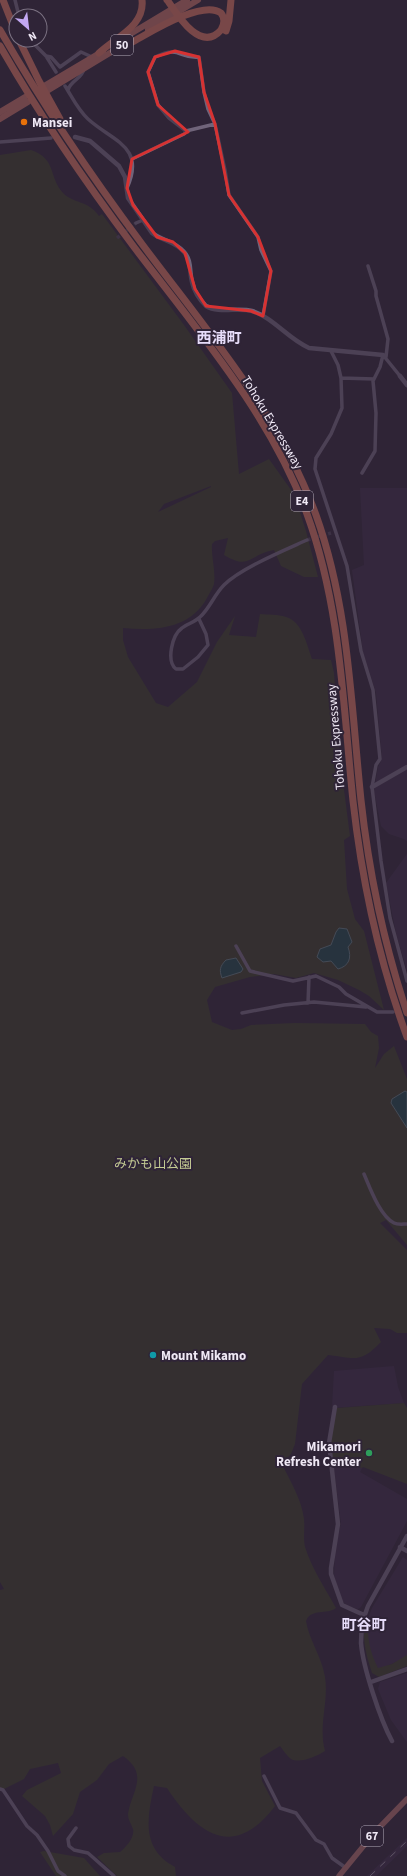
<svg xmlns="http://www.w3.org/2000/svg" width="407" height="1876" font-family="'Source Sans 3','Noto Sans JP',sans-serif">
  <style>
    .built { fill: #3b2c45 }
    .green { fill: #3a3d29; fill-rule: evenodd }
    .water { fill: #1e4647; stroke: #5d777b }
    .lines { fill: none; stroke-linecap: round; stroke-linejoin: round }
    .minor-tunnel { stroke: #4c4154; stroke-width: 3.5; stroke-dasharray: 3.5 2; stroke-linecap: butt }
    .minor { stroke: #70647a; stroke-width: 3.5 }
    .tertiary { stroke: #70647a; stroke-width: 4.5 }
    .primary { stroke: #aa6c69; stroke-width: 5.5 }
    .trunk { stroke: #bd6e63; stroke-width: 6 }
    .motorway { stroke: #d0715d; stroke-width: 7 }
    .rail { stroke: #9a92a1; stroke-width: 1; stroke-dasharray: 7 7; stroke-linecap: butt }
    .marked { fill: none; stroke: #d73232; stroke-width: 3; stroke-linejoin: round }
    .food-dot { fill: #e8710a; stroke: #2f2437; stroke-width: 1.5 }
    .culture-dot { fill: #0f9aa8; stroke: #2f2437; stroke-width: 1.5 }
    .leisure-dot { fill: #2e9e5b; stroke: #2f2437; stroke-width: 1.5 }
    .labels { text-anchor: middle; stroke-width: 4; stroke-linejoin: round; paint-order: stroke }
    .shield { fill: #2f2437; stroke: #b5adbc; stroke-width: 1 }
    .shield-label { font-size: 12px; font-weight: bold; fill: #efe8f5 }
    .poi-label { font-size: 13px; font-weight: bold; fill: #efe8f5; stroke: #2f2437; text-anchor: start }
    .street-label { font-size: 13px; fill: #efe8f5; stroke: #2f2437 }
    .park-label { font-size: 13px; fill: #c4cb93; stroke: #2f2437 }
    .quarter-label { font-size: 15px; font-weight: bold; fill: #e6dcf9; stroke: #2f2437 }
  </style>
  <rect width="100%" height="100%" fill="#2f2437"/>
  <path class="built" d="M360,488H407V841L404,839L389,834L381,826L374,791L378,767L382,759L376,693L363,652L352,570L364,565Z
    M407,854V971L396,933L386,883Z
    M394,1366L398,1387L404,1403L332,1408L334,1371Z
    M333,1462L362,1468L360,1472L407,1499V1521L361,1607L358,1609L348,1606L342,1601L334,1576L335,1550L341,1523Z
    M403,1557L407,1560V1657L378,1670L371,1655L367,1640V1621L372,1608Z
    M407,1673V1742L391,1720L378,1689L380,1682Z
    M407,1838V1846L376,1876H367Z"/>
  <path class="green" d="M31,150C57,159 48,176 63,193C74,204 88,200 99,216L102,214L184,325L232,393L239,474L269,459L294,494L306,531L318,577H304L281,566L274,550C249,554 251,571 224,555L228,538L215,541L212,544C211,557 216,571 214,584C213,588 209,594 207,598C190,629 155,631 123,628V640L128,657L156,703L168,707L197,682L217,642L235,616L229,635L256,637L260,614C268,615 278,614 286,617C302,621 307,645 312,659L331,660L334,673L340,759L350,836L344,840L347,889L355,919L364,931L384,1010L369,996L359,990L338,980L314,973L296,978L274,974L250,977L215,987L207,1000L212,1022L232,1030L241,1029L251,1025L295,1023L365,1024L371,1032L378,1036L379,1048L375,1068L384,1054L394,1046L407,1079V1245L386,1220L380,1223L407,1250V1333H397L390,1329L374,1328L381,1342C360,1364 355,1358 328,1355L302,1384L295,1444L291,1454L282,1464C290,1481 302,1500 304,1519C305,1529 303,1537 305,1547C312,1569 325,1588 336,1608C327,1615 311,1608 306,1621C309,1640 322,1657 325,1677C329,1702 318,1725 325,1751C317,1756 300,1764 291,1759C287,1756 283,1750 280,1746L260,1758L262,1781L275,1806C234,1861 197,1834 167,1788L154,1786C147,1818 141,1849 175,1867L176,1876H117L98,1858L97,1857L104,1853L120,1852C126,1847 135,1837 133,1829C131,1823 128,1820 128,1814C131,1792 150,1775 123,1756L109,1764L97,1780L80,1792L73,1814L53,1836L50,1825L45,1816L22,1796L27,1790L61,1773L58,1763L30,1769L24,1779L0,1791V1590L4,1589L0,1582V155ZM211,486V487L158,512L164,504Z
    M404,1403L407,1408V1484L363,1467L362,1468L333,1462L330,1443L337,1408Z
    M368,1617C367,1636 369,1651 378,1668L392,1664L407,1655V1666L379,1677L372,1673C367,1657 359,1633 368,1617Z
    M44,1851L84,1858L100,1876H56L40,1852Z"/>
  <path class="water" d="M339,928L347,929L352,942L348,947C352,958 349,966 338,969L331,961L323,962L317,957L320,949L331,945L336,932Z
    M236,958L243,969L241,972L222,978C219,970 220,966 226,960Z
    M405,1091L407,1092V1128L391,1103L392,1099Z"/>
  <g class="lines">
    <path class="minor-tunnel" d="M117,238L136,223
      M307,540L331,533"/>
    <path class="minor" d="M15,0L19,16
      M30,40L46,56L56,72
      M46,56L51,57L60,67L81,52L92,57
      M65,86C72,97 78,110 88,119C112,141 146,146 127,188
      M68,90C71,80 82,79 84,69
      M186,131L169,118L158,105L148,72L155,57C181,45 178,59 199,57L204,92L208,109L215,124L225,170L229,195L258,237L261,250L271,271L263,316
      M0,142L51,138
      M132,159L184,134L186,131L215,124
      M136,223L143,220
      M368,266L376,291V296L388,339L386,357
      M331,351L338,365L341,378L342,408L331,434L316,458L315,469L347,566L361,651L373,690L380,759L376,765L372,787L381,861L390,918L407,981
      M341,378L374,379
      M362,473L375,451L376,413L373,381L380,367L383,355L400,376
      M199,619L206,634L208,645L198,657L183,669H176C166,661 172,635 182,628C187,624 195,622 200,617C210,608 214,595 224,585C241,568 285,550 307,540
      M236,946L250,971L293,981L316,976L339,987L346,994L377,1012H393
      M308,1003L309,977
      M242,1013L284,1005L314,1002L366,1007
      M364,1174C370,1188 380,1216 394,1223C398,1225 403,1224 407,1224
      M264,1776L280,1808L296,1813L316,1840L324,1844L332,1858L346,1868
      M0,1789L3,1790L27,1826L37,1835L48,1851L58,1871L65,1876
      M76,1828L68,1839L69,1846L74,1850L88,1853L114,1876"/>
    <path class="tertiary" d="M75,137L90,141L119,166L125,177L128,198L152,233C162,241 175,241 184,252C192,261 189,271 192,282C194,291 200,300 206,306C219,314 238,307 252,311C274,318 288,339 309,348L383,355
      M400,376L407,385
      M372,787L407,767
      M335,1407L329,1443L338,1524L331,1568V1574L342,1605L364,1615
      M400,1547L407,1551
      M371,1682L407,1669
      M392,1741C380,1719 363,1667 361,1643C361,1630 363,1618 368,1606L407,1536"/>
    <path class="primary" d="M339,1876L375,1832L407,1799"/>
    <path class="trunk" d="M148,30L198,0
      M117,42L187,0
      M44,86L103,51
      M47,91L123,45
      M0,112L25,97
      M0,119L28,102"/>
    <path class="motorway" d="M3,0L16,33
      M0,30C43,105 91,176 142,244C206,330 279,413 316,515C349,607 351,704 361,800C369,873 384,944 407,1013
      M226,31L229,21L231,0
      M19,40L39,81L60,119
      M0,46C40,116 86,183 134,247C198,331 270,414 307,514C341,607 343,705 353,801C362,882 379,961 407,1037
      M119,47C125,45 131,43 136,40C154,30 203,0 221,13C225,18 224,25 221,30C201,53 178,16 168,1L167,0
      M99,53C116,37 145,26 142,0"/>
    <path class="rail" d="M370,1876L407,1841"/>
  </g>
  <path d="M0 0H407V1876H0ZM175,51L199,57L204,92L215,124L229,195L258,237L271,271L263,316L251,311L206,306L195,289L185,253L173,242L157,237L133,205L127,188L132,159L188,132L158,105L148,72L155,57Z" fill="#2f2437" fill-opacity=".55" fill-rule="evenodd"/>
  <path class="marked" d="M175,51L199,57L204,92L215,124L229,195L258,237L271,271L263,316L251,311L206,306L195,289L185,253L173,242L157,237L133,205L127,188L132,159L188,132L158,105L148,72L155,57Z"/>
  <circle class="food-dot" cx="24" cy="122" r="4"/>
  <circle class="culture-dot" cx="153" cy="1355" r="4"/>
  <circle class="leisure-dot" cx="369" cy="1453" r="4"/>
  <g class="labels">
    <g class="shield">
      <rect x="111" y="35" width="22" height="20" rx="3"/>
      <rect x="291" y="491" width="22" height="20" rx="3"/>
      <rect x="361" y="1826" width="22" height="20" rx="3"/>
    </g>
    <g class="shield-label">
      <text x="122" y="49">50</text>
      <text x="302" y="505">E4</text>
      <text x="372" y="1840">67</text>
    </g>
    <g class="poi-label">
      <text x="32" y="127">Mansei</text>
      <text x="161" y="1360">Mount Mikamo</text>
      <text x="361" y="1451" text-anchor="end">Mikamori<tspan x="361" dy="15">Refresh Center</tspan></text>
    </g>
    <g class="street-label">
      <text transform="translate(273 422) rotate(59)" y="5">Tohoku Expressway</text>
      <text transform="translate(335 737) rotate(-95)" y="5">Tohoku Expressway</text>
    </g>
    <g class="park-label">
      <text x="153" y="1168">みかも山公園</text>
    </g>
    <g class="quarter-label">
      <text x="219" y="343">西浦町</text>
      <text x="364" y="1630">町谷町</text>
    </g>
  </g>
  <g transform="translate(28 28) rotate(152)"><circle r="19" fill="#2f2437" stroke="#7c7283"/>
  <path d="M0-3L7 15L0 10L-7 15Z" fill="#c2a7f2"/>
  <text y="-6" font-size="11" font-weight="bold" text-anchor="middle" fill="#efe8f5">N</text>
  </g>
</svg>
